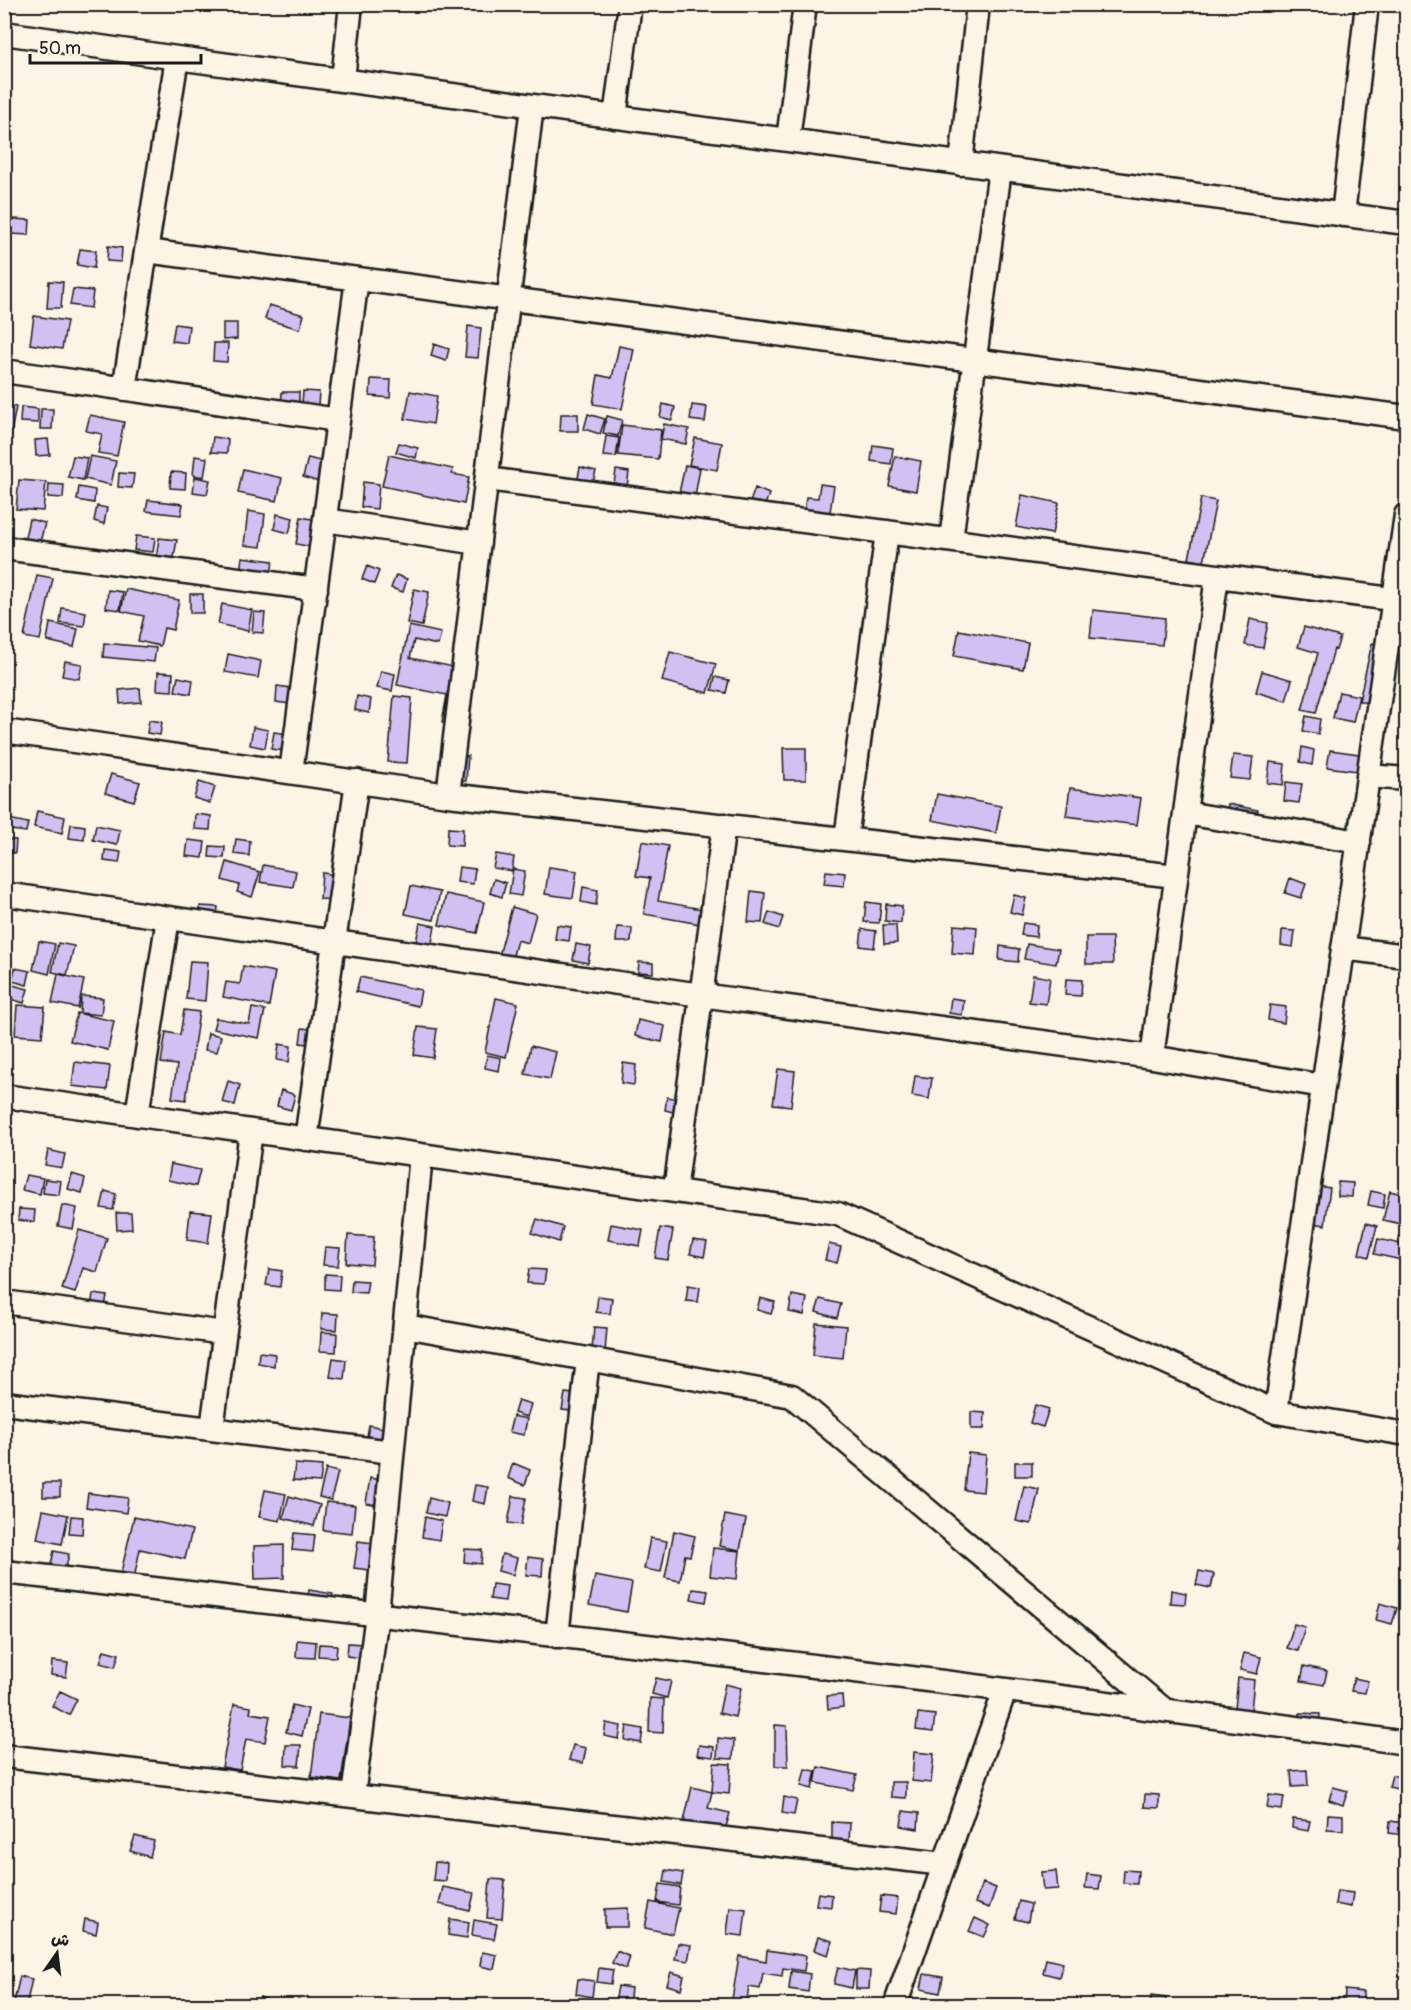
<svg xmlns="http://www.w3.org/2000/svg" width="1411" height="2010" font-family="Pangolin,'Playpen Sans Arabic',sans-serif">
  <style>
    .building { fill: #d1c0f1; stroke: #1c1c1c; stroke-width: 1.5 }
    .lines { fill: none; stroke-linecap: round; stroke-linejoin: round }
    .minor-casing { stroke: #1c1c1c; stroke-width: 27 }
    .minor { stroke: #fcf5e5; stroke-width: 22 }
  </style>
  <rect width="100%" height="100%" fill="#fcf5e5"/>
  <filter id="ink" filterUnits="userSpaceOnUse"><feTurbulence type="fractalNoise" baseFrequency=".0167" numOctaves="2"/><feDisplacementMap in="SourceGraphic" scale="12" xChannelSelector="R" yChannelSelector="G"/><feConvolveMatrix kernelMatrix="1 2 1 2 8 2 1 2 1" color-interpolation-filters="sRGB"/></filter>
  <g filter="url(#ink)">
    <path class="building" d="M11,219L30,220L29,235L10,234Z
      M108,246L122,248L121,262L107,261Z
      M80,249L96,251L94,268L77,265Z
      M49,281L63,282L61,308H47Z
      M73,289L93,291L91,308L70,305Z
      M269,305L304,315L300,329L265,319Z
      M34,316L67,321L62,349L30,344Z
      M223,323H237V339L223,340Z
      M175,324L189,326L187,343L172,341Z
      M468,326L481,328L478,358L465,357Z
      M214,343H228L227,362L213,361Z
      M434,344L449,349L446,361L431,356Z
      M619,346L634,349L622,409L593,404L598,375L612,378Z
      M371,379L391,380L390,398L370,396Z
      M303,391L319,392L318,405L302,404Z
      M410,391L437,396L433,424L405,419Z
      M282,392H299V407H281Z
      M663,404L675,407L672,420L660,417Z
      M4,405L16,407L10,438L4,437Z
      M692,405L707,407L705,422L690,420Z
      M21,407L38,409V423L20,422Z
      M41,409H53L52,429H40Z
      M561,414H578V431H560Z
      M588,414L605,419L600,434L584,429Z
      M90,415L124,422L117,456L98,453L102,434L86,431Z
      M607,416L622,420L618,436L603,433Z
      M664,424L689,429L686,444L661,439Z
      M622,425L661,430L658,459L618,455Z
      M606,436L619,438L616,457L603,456Z
      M213,437L228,439L227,453L211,452Z
      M695,438L722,443L717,470L689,465Z
      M48,439L50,455L36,456L35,440Z
      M399,443L418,448L416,458L396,452Z
      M873,445L893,448L891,464L871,461Z
      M389,455L453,469L452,474L469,477L464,504L382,486Z
      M73,456L87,458L83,480L68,477Z
      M90,456L116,461L111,485L85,479Z
      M195,456L207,458L204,477L193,475Z
      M895,456L921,461L916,491L889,486Z
      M308,458L324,462L319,482L303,477Z
      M685,465L700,468L695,496L679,493Z
      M580,467L596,471L592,486L577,483Z
      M243,469L282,478L277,501L238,493Z
      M616,470L629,472L627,487L614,484Z
      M171,472L186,473L185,489L170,488Z
      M119,473L134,474L132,488L118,487Z
      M195,477L210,480L207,494L193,492Z
      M19,480L46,482L43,511L16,509Z
      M363,482L379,484L377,509L361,507Z
      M49,484L64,485L63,498L48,497Z
      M820,484L834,486L829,518L804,514L806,497L818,498Z
      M79,487L95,490L94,503L77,500Z
      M755,488L769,494L762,513L748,508Z
      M1022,495L1059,503L1052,534L1016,527Z
      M1201,498L1216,501L1204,562L1189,559Z
      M148,500L183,504L181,515L146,511Z
      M97,506L107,508L104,524L94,521Z
      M248,511L265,514L261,547L244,545Z
      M277,514L293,518L289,533L274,529Z
      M301,517L317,520L312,547L296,544Z
      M29,519L45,523L39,546L24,542Z
      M136,536L155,538L153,552L134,550Z
      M159,538L177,540L173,563L156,560Z
      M242,557L273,561L271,576L240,573Z
      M367,566L379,571L374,584L362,579Z
      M37,575L53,578L40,640L24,637Z
      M396,575L407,579L403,592L391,588Z
      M126,589L179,600L173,630L164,628L160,646L138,641L144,616L121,611Z
      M414,589L429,592L422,626L407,623Z
      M108,590L123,592L120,610L106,608Z
      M190,594H203V613H190Z
      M222,604L252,610L248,631L218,624Z
      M62,608L86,612L84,626L60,623Z
      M1093,610L1165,618L1162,645L1090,638Z
      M254,612L265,613L263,633L252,632Z
      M1250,619L1268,623L1263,648L1245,645Z
      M50,623L78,629L74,647L47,641Z
      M409,626L441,633L438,645L414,640L410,658L454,667L448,698L466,701L461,726L442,722L447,695L397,685Z
      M1304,627L1340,637L1336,650L1334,649L1316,713L1302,710L1318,653L1298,647Z
      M959,630L1028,643L1023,669L954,656Z
      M104,643L156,648L154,662L103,657Z
      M1372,643L1391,647L1378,705L1359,701Z
      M670,652L716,664L708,693L662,681Z
      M228,654L261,661L258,678L225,672Z
      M65,661L82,664L79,679L62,676Z
      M381,671L395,674L392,691L377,688Z
      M1262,671L1292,680L1286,701L1256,692Z
      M158,672L173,673L172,691L157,690Z
      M178,677L193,680L191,694L175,691Z
      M715,677L729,680L726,693L712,690Z
      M277,686L291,688L290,704L276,702Z
      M140,688L141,702L120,704L119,690Z
      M1339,692L1359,696L1353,722L1333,718Z
      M357,696L371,699L369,713L355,710Z
      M394,696L412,698L407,763L388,762Z
      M1306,716L1320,719L1318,734L1303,731Z
      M149,720L162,722L160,735L147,733Z
      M253,727L268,730L265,748L250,745Z
      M274,732L288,734L285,751L271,749Z
      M1302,747L1314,750L1312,765L1300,762Z
      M783,748H806V780H784Z
      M1330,750L1374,756L1372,773L1327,767Z
      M441,754L468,756L466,781L439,779Z
      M1233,755L1253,757L1250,780L1230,778Z
      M1270,762L1285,764L1283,785L1267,783Z
      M111,774L140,782L134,801L105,793Z
      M199,782L215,787L210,803L194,798Z
      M1286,782L1302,784L1299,803L1284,801Z
      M1070,788L1141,798L1137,825L1066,816Z
      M937,794L1001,806L996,833L932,820Z
      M1228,804L1258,810L1255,824L1225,819Z
      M37,811L65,817L62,833L34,827Z
      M195,814L211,816L210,830L194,829Z
      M4,818L28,823L26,832L4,829Z
      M71,824L85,826L84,840L69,838Z
      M96,825L120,830L117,845L93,840Z
      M448,828L463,829L462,846L447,845Z
      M4,839L16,840L15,853H4Z
      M236,839L250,841L249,856L234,854Z
      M188,840L205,842L203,858L186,856Z
      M642,841L668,846L658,901L713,911L711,926L644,914L650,878L636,876Z
      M210,846L225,847L224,858L209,857Z
      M105,850L121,852L119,863L104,861Z
      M496,854L514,857L512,871L493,868Z
      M227,862L260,872L252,897L237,892L239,885L222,880Z
      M263,865L296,871L293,887L260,882Z
      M459,867L475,869L473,884L457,882Z
      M549,867L577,871L573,898L545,894Z
      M513,869L525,871L521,896L509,894Z
      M826,871L845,873L844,886L824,884Z
      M322,873L340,875L338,900L320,899Z
      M1290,878L1306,884L1301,898L1285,893Z
      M494,879L506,883L502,897L490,893Z
      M411,886L440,892L434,920L405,914Z
      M583,887L598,890L596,905L581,902Z
      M751,891L765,893L762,923L748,922Z
      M446,894L484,902L477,933L439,925Z
      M1014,895L1026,898L1022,915L1010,912Z
      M866,902L881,904L879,923L864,922Z
      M886,904L902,906L901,923L885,921Z
      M200,906L218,907L217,918L199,917Z
      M512,907L536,914L528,943L517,940L510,967L497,963Z
      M769,912L783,917L779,929L765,924Z
      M420,923L435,926L429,959L403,954L406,941L416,942Z
      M1023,923L1037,925L1036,937L1021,935Z
      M557,925L571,927L569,941L555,939Z
      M883,925H896L897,943L884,944Z
      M954,925L977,927L975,955L952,953Z
      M617,927L632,928L631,942H616Z
      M862,929L876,931L874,948L860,946Z
      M1282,930L1295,931L1293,947L1281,945Z
      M1086,937H1112L1113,964H1086Z
      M39,941L55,944L49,974L33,970Z
      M58,943L74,946L67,975L52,972Z
      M576,944L591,947L588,963L573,960Z
      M1027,944L1059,949L1056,964L1024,959Z
      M1000,946L1019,949L1018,962L999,960Z
      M190,961L208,962L205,1001L186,999Z
      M639,962L653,963V973L638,972Z
      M243,966L275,972L269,1006L223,997L226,982L240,984Z
      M15,968L30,971L27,985L12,981Z
      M58,974L84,980L78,1008L52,1003Z
      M1033,975L1050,978L1046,1004L1029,1002Z
      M360,977L421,990L418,1006L356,992Z
      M1066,979L1082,980L1081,996L1065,995Z
      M5,983L28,989L24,1003L4,997Z
      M81,996L103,998L101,1015L80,1013Z
      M496,998L518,1003L506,1057L485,1052Z
      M951,998L964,1000L962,1015L949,1013Z
      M17,1005L45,1007L42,1037L15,1035Z
      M1270,1005L1286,1007L1284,1023L1268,1020Z
      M252,1008L265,1010L259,1038L213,1029L216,1018L249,1024Z
      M184,1010L199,1012L186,1100L172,1098L177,1065L161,1063L166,1032L180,1035Z
      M77,1013L114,1021L108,1050L70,1041Z
      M638,1020L665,1026L662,1042L635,1036Z
      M418,1027L437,1029L433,1058L414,1055Z
      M302,1028L317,1030L315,1045L300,1043Z
      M208,1033L221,1036L217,1052L205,1050Z
      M279,1044L291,1046L289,1062L277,1060Z
      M531,1046L556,1052L550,1079L525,1074Z
      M487,1055L501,1058L499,1071L485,1068Z
      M75,1062L110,1066L107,1090L72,1086Z
      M623,1063L636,1065L634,1085L621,1083Z
      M778,1069L795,1071L791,1106L773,1104Z
      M915,1076L932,1078L929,1099L912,1096Z
      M228,1081L240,1085L235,1105L222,1102Z
      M281,1090L295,1095L291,1110L277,1106Z
      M667,1097L684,1100L681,1114L665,1110Z
      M48,1150L65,1154L62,1168L45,1165Z
      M171,1164L200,1170L196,1186L168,1180Z
      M72,1174L85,1178L82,1193L68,1189Z
      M26,1175L43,1178L40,1194L22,1190Z
      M45,1179L61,1181L59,1195L43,1193Z
      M1338,1182L1353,1183L1352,1197L1338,1196Z
      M1316,1186L1330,1188L1325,1225L1312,1223Z
      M105,1191L116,1194L113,1210L101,1208Z
      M1371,1191L1385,1194L1383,1208L1368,1205Z
      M1390,1191L1406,1195V1225L1383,1220Z
      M62,1205L77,1208L73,1229L58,1226Z
      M19,1209L35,1210L34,1222L18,1220Z
      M190,1211L212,1213L208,1243L187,1240Z
      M116,1213H131L132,1229L117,1230Z
      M537,1219L563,1227L559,1242L532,1233Z
      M1366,1223L1377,1226L1369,1257L1359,1254Z
      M611,1224L643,1230L640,1246L608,1240Z
      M660,1228L673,1230L668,1260L655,1258Z
      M79,1230L107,1238L97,1272L83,1268L75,1293L62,1289Z
      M348,1235L374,1237L372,1265L346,1263Z
      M1378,1239L1406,1245V1261L1374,1254Z
      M693,1240L707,1242L704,1257L690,1254Z
      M829,1244L841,1247L837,1263L825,1260Z
      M325,1247L340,1248L338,1266L323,1265Z
      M269,1269L282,1271L280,1287L266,1285Z
      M529,1269L546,1270L544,1284L527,1283Z
      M325,1274L340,1275L339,1290L325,1289Z
      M352,1280L368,1281L366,1293L351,1292Z
      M688,1285L700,1287L698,1302L686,1301Z
      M93,1294L107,1296L104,1310L91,1307Z
      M792,1295L807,1298L804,1315L789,1312Z
      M598,1296L612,1298L610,1314L596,1312Z
      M760,1298L775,1302L771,1314L757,1310Z
      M820,1299L841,1304L837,1318L816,1312Z
      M322,1313L338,1314L337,1330L321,1329Z
      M816,1323L846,1326L843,1358L813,1355Z
      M594,1327L607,1328L604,1364L591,1362Z
      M321,1332L337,1333L336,1352L320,1351Z
      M259,1352L275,1354L274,1366L258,1363Z
      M333,1358L346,1360L344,1379L330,1377Z
      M565,1393L582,1395L580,1412L562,1410Z
      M518,1400L531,1404L527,1417L514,1413Z
      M1035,1405L1049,1409L1043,1427L1030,1423Z
      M971,1412L985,1413L984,1429H971Z
      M513,1416L527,1419L524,1435L509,1432Z
      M369,1425L388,1429L385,1445L366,1442Z
      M968,1453L986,1455L983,1492L964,1490Z
      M1015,1462H1032V1476H1015Z
      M513,1463L530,1470L525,1485L508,1478Z
      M295,1464L322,1466L320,1482L293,1480Z
      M326,1469L338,1472L331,1500L319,1497Z
      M370,1478L382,1480L377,1505L366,1503Z
      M43,1483H60V1497H43Z
      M475,1485L488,1487L485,1504L472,1501Z
      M1024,1486L1039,1489L1031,1524L1016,1521Z
      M265,1490L286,1494L280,1521L259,1517Z
      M88,1493L128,1498L126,1513L86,1507Z
      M289,1496L320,1505L314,1526L283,1518Z
      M513,1496L526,1498L521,1525L508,1523Z
      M429,1498L448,1503L445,1517L426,1513Z
      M326,1502L355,1505L352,1533L323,1530Z
      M43,1510L68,1515L62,1544L37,1539Z
      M725,1515L746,1519L740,1550L719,1546Z
      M71,1516L83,1517L82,1534L69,1533Z
      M134,1517L192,1530L185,1559L140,1549L132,1588L118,1585Z
      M425,1517L442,1521L439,1540L422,1537Z
      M674,1531L695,1536L690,1556L685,1555L680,1581L665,1578Z
      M294,1533L315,1535L313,1552L292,1550Z
      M1401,1533L1406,1534V1549L1397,1546Z
      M650,1538L667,1541L661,1572L644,1569Z
      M358,1541L372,1543L369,1570L354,1568Z
      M284,1545V1578L255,1579L254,1546Z
      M713,1548L740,1551L737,1579L710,1576Z
      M465,1549L482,1550L481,1564L464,1562Z
      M54,1551L69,1554L63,1581L48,1578Z
      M502,1554L517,1558L513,1575L498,1571Z
      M528,1557L543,1559L542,1576L526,1575Z
      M1199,1571L1214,1574L1211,1588L1196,1585Z
      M595,1576L632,1583L627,1612L589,1605Z
      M492,1584L507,1586L505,1601L490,1599Z
      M693,1589L708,1591L706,1602L691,1599Z
      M309,1590L333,1594L330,1610L306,1605Z
      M1171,1590L1186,1593L1185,1604L1170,1603Z
      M1380,1603L1397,1608L1392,1624L1376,1620Z
      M1294,1624L1305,1627L1298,1651L1287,1648Z
      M297,1640L316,1642L315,1658L296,1657Z
      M348,1643L362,1644L361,1658L347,1656Z
      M319,1644L337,1645L336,1657L318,1656Z
      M104,1650L119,1654L115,1667L100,1663Z
      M1244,1653L1261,1657L1257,1674L1240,1670Z
      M52,1661L68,1663L66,1677L51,1675Z
      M1304,1666L1327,1671L1324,1685L1301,1681Z
      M656,1678L671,1681L667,1698L652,1694Z
      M1238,1678L1254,1680L1250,1721L1234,1719Z
      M1354,1678L1368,1681L1365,1693L1351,1691Z
      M725,1684L741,1688L735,1717L719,1713Z
      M60,1691L77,1699L69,1715L52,1706Z
      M842,1695L843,1707L828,1709L827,1696Z
      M650,1698L664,1699L663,1733L649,1732Z
      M234,1704L251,1707L250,1713L270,1716L265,1742L246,1739L240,1770L222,1767Z
      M292,1705L308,1709L302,1736L286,1732Z
      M918,1713L935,1715L933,1732L916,1730Z
      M1300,1713L1320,1714L1319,1731L1299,1730Z
      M319,1714L350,1718L341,1781L311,1777Z
      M606,1723L621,1726L619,1739L604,1736Z
      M775,1725L787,1726L788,1766H775Z
      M627,1726L643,1729L641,1743L625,1740Z
      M718,1738L734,1740L733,1759L717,1758Z
      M286,1745H301L299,1766L285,1765Z
      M573,1745L586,1748L583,1763L569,1760Z
      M699,1745L714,1747L713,1757L697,1755Z
      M914,1752L934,1754L931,1783L912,1781Z
      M714,1763L731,1764L729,1794L712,1792Z
      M818,1767L857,1775L853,1790L815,1783Z
      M805,1769L816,1771L812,1789L801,1786Z
      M1307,1770L1308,1786L1292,1787L1291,1771Z
      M1392,1775L1406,1779L1405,1791L1389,1787Z
      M891,1782H906V1798L891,1797Z
      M692,1787L712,1792L708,1808L730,1813L725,1830L684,1821Z
      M1333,1787L1348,1791L1343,1805L1329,1800Z
      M1145,1794L1159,1795V1808L1144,1807Z
      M1269,1795L1284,1797L1282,1810L1267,1808Z
      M784,1797L797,1800L794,1815L782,1813Z
      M903,1811L919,1813L918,1829L901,1826Z
      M1328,1814L1343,1815V1830L1327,1829Z
      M1293,1819L1310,1821L1308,1831L1292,1828Z
      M1390,1821L1405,1823L1404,1835L1389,1833Z
      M832,1822L850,1823L849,1842L832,1841Z
      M135,1836L154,1841L150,1857L130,1851Z
      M435,1862L447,1863L446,1881L433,1880Z
      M666,1870L683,1873L681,1885L664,1882Z
      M1124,1870L1138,1871L1137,1884L1123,1883Z
      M1056,1871L1058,1889L1043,1890L1041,1872Z
      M1087,1874L1101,1876L1099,1889L1085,1888Z
      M490,1879L505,1880L502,1919L487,1918Z
      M983,1883L996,1888L989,1908L975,1903Z
      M660,1884L680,1887L678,1905L657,1902Z
      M443,1887L474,1893L470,1911L439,1904Z
      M1337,1891L1353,1893L1351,1907L1335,1904Z
      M818,1893L832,1895L831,1907L816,1905Z
      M881,1896L898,1898L896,1914L879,1912Z
      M1019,1901L1031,1904L1028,1922L1015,1919Z
      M650,1902L679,1908L673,1934L645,1928Z
      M730,1907L746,1909L743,1936L727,1934Z
      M628,1908V1927H605V1909Z
      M975,1918L990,1925L984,1937L969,1931Z
      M85,1919L98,1922L96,1934L83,1931Z
      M450,1919L469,1922L467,1938L448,1935Z
      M474,1920L497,1924L494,1939L472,1935Z
      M818,1937L832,1941L828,1955L814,1950Z
      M678,1943L691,1945L688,1961L675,1959Z
      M767,1950L806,1956L804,1971L783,1968L782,1976L763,1973L760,1989L749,1987L746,2006H731L739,1956L766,1961Z
      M617,1951L630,1957L626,1969L612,1963Z
      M482,1952L497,1955L494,1969L480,1966Z
      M1046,1959L1063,1963L1059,1977L1043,1973Z
      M838,1967L855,1971L852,1988L834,1984Z
      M599,1968L613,1970L611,1984L597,1982Z
      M856,1970L870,1971L869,1989H856Z
      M791,1971L810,1974L808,1992L789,1989Z
      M671,1972L684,1976L681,1989L667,1985Z
      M924,1974L943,1977L940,1993L921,1989Z
      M20,1976L32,1979L26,2006H13Z
      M578,1979L594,1981L592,1997L576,1994Z
      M618,1986L631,1988L629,2005L615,2004Z
      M1345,1990L1363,1992V2005L1344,2004Z
      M1151,1996L1166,1998L1165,2006H1150Z
      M209,1997L235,2002L234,2006H207Z
      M260,1997L277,2004L276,2006H257Z"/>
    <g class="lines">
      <g class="minor-casing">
        <path id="minor" d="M4,33L177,58L1406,223
          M343,80L351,4
          M615,117L630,4
          M788,140L805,4
          M961,164L978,4
          M1343,215L1367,4
          M146,251L1406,417
          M4,371L338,420
          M124,389L177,58
          M487,479L1406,601
          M325,520L479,543
          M951,540L1000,169
          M4,548L316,589
          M4,731L448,795L1176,876
          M291,772L357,279
          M1368,776L1406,779
          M448,795L532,106
          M1185,813L1359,842
          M846,839L887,532
          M4,894L701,995L1152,1057L1323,1086
          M1343,948L1406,956
          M1152,1057L1217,576
          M4,1096L838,1214L1276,1412L1406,1434
          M137,1115L168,918
          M306,1139L357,781
          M675,1191L724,825
          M4,1302L224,1333
          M405,1326L792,1396L1162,1708
          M4,1403L392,1452
          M1276,1412L1406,515
          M212,1429L251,1131
          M4,1572C472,1625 940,1678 1406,1743
          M557,1636L588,1359
          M4,1756L944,1864
          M353,1796L377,1614L421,1155
          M895,2006L1005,1690"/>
      </g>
      <use href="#minor" class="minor"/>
    </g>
  </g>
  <rect width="1411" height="2010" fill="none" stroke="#fcf5e5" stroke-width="24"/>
  <rect x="12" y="12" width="1387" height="1986" fill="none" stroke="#1c1c1c" stroke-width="2" filter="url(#ink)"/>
  <g transform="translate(57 1953) rotate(14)" stroke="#fcf5e5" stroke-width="4.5" paint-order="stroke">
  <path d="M0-4.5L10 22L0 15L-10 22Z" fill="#1c1c1c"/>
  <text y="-9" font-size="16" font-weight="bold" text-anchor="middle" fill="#1c1c1c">ش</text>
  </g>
  <path d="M30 54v9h171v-9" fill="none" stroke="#1c1c1c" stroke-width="3"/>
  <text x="39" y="54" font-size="18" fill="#1c1c1c" stroke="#fcf5e5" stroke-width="4.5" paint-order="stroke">50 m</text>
</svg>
